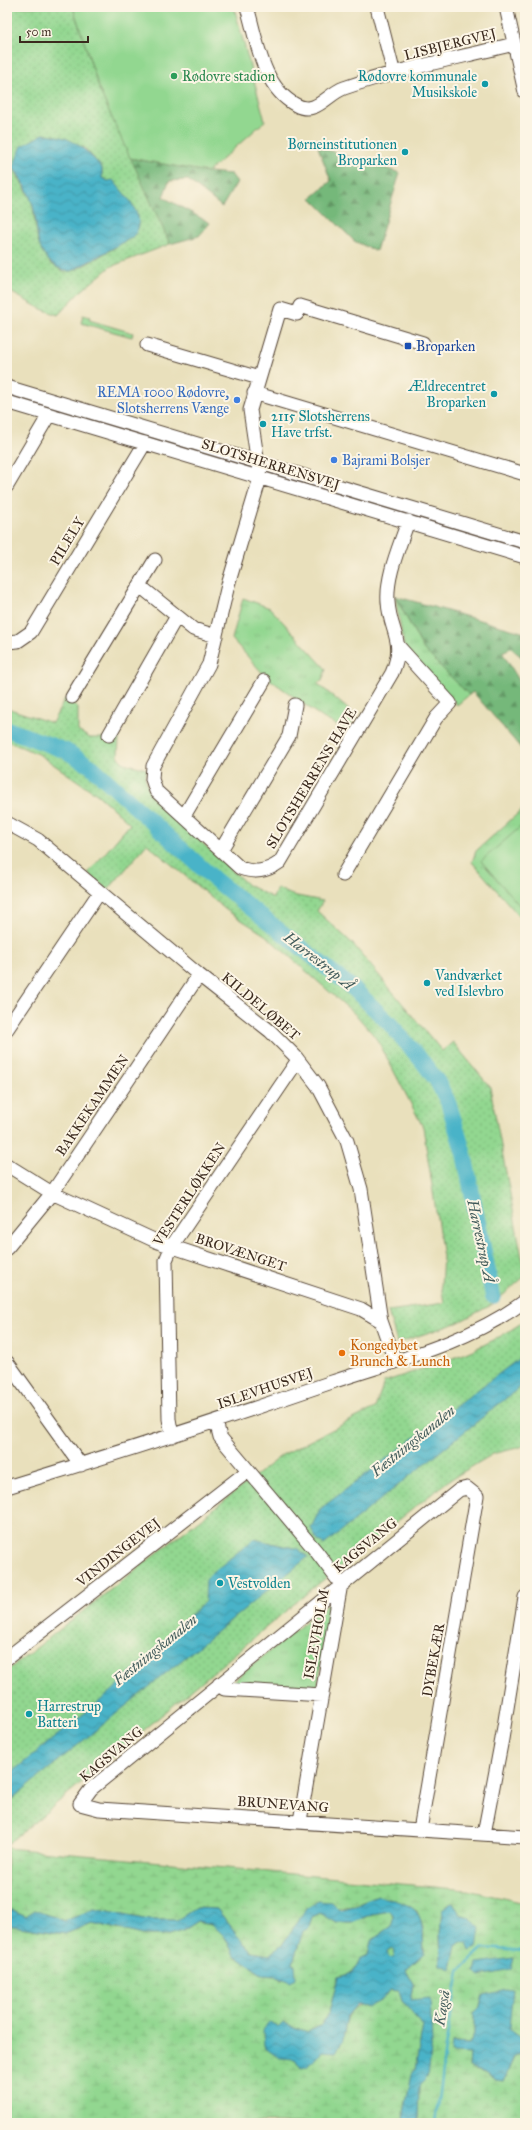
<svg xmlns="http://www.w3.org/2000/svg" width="532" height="2130" font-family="'IM FELL Great Primer',serif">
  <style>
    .grass { fill: url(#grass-tufts); stroke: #668057 }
    .forest { fill: url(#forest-firs); stroke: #58714c }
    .wetland { fill: url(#wetland-marsh); stroke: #668057; fill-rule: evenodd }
    .park { fill: url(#park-dots); stroke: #668057; fill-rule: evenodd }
    .garden { fill: #92d790; stroke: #668057 }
    .water { fill: url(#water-waves); stroke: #426e73; fill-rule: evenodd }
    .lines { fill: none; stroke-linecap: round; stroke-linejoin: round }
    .stream { stroke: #49b3c8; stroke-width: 2.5 }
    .river { stroke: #49b3c8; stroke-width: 16 }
    .minor-casing { stroke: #554536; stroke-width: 15 }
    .minor { stroke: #fff; stroke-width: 13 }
    .leisure-dot { fill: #2e9e5b; stroke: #fcf5e5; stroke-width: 1.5 }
    .culture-dot { fill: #0f9aa8; stroke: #fcf5e5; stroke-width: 1.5 }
    .transit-dot { fill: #1a4fb4; stroke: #fcf5e5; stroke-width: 1.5 }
    .shop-dot { fill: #3f7fe0; stroke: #fcf5e5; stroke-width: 1.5 }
    .food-dot { fill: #e8710a; stroke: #fcf5e5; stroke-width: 1.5 }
    .labels { text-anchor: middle; stroke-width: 4; stroke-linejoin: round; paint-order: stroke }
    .street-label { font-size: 14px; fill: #3b2a1e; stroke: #fcf5e5 }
    .leisure-label { font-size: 14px; fill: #27864d; stroke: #fcf5e5; text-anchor: start }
    .culture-label { font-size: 14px; fill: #0d838f; stroke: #fcf5e5; text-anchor: start }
    .transit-label { font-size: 14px; fill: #164399; stroke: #fcf5e5; text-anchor: start }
    .shop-label { font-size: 14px; fill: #366cbe; stroke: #fcf5e5; text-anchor: end }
    .food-label { font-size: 14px; fill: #c56008; stroke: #fcf5e5; text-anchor: start }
    .water-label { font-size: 15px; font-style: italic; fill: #405a5a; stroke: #fcf5e5 }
  </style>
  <defs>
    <pattern id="grass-tufts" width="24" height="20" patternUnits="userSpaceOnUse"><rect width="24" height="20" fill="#92d790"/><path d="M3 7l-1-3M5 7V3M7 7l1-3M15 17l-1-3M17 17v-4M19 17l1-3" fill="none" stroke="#7fb97c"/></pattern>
    <pattern id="forest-firs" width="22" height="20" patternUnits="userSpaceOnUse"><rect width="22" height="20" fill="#75b87a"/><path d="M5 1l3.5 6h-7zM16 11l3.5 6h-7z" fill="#619663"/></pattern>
    <pattern id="wetland-marsh" width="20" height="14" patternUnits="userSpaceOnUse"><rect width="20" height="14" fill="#92d790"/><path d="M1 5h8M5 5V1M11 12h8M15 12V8" fill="none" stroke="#7fb97c"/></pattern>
    <pattern id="park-dots" width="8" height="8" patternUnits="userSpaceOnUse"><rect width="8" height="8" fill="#92d790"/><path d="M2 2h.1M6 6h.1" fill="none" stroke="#7fb97c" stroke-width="1.8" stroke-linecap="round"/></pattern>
    <pattern id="water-waves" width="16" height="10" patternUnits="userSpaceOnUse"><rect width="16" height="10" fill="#49b3c8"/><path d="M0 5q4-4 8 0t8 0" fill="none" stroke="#3e92a2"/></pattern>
  </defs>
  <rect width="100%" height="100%" fill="#fcf5e5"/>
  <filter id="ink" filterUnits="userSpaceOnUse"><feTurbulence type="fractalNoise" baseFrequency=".025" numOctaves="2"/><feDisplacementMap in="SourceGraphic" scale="8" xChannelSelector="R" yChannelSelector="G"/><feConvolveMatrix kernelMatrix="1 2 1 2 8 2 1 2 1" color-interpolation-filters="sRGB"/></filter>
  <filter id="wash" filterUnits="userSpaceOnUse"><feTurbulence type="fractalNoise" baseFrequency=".012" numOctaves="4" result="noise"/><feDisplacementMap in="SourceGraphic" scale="16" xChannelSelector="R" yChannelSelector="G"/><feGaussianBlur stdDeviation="0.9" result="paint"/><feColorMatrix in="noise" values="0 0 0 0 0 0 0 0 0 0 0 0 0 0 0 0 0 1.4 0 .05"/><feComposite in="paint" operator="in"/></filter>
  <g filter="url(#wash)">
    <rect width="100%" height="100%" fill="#e9e0bc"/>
    <path class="grass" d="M83,315L90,317L89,320L133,333L132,337L81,323Z
      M321,490L341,493L525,549V554Z
      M395,596L424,650L469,695L457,705L404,646Z
      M243,598L270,608L326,669L322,681L317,683L355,715L349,732L323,718L265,676L232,639Z
      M525,807V923L472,862L476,851Z
      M330,1602L317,1692L227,1686Z"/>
    <path class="forest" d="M318,147L400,173L376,251L354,241L311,198L331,181Z
      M130,158L208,172L231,174L237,182L222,207L188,180L169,181L163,197L210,223L199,236L170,244Z
      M395,596L525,633V660L511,648L502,652L525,690V753L473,692L469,695L424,650Z"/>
    <path class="wetland" d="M7,1848L467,1890L525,1903V2123H418L419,2086L428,2077L432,2022L411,2001L414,1986L406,1970L424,1954L423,1928L417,1911L378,1896C347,1909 338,1910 306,1909L282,1945L270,1955L251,1952L217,1909L196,1908L177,1920H149L94,1909L65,1921L35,1910L26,1916L13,1910L7,1911ZM442,1909L469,1917L467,1943L461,1942L456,1946L441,1965L440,1934ZM483,1995L509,2028L514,2056L504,2081L496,2080L486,2072L469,2067L470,2054L452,2043L469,2044L474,2034V2013L480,2007Z
      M390,1911L393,1916L392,1926L371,1941L368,1955L360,1959L353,1973L338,1977L330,2009L322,2025L308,2032L283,2023L295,2059L301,2068L322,2051L343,2040C348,2007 350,2006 382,2000L389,1990L399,1991L402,2001L423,2026L415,2071L412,2074L404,2113L405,2123H7V1925L65,1934L92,1923L143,1935H169L183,1931L198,1921L212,1924L225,1937L234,1955L263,1975L277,1976L283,1980L295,1965L293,1962L303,1930L308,1929L312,1917L320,1913L337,1923H352L372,1914Z"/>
    <path class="park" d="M7,7H73L100,91L170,244L110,267L79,293L58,315L41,309L7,290ZM84,147L102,168V178L108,181L138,216L139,226L131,238L85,265L72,271L64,272L50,263L38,242L32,201L13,167Z
      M65,699L78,707V731L90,738H119L118,757L124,763L147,769L145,778L151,796L248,885L273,898L277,888L292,895L323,901L317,911L352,943L442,1051L453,1042L490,1087L525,1274V1276L493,1304L457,1323L397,1343L388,1311L444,1303L441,1285L443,1257L423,1127L377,1039L357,1016L265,935L226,910L147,844L108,890L88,873L130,824L98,795L40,755L7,741V708L52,723Z
      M525,1320V1444L521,1447L493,1454L448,1481L312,1589L7,1845V1671L282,1455L375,1408L384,1382C432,1365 485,1351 525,1320Z
      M391,1947L395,1950V1958H388L387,1951Z"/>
    <path class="garden" d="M73,7H234L265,121L208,172L130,158L100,91Z
      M525,823V912L481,861Z"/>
    <path class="water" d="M43,134C72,136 84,147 102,168V178L108,181L113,180L131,202L138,216L139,226L136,233L131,238L72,271C56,272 41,256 38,240C36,228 36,215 32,203C28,190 21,178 13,167L22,146Z
      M525,1354V1383L324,1545L317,1540L311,1528L320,1509Z
      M254,1539L298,1549L308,1557L7,1803V1776L112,1691L205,1601L206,1578Z
      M378,1896C422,1907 422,1909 424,1954L406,1970L414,1986L411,2000L430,1998L432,2042L428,2077L419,2086L418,2123H405L404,2113L412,2074L415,2070L423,2026L402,2001L399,1991L389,1990L382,2000L367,2008L357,2004L347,2016L343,2040L336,2052L322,2051L308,2067L301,2068L295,2059L280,2058L264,2046L263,2030L270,2022L278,2028L283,2023L308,2032L322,2025L330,2009L338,1977L353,1973L360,1959L368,1955L371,1941L392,1926L393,1916L390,1911L372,1914L352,1923H337L320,1913L312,1917L308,1929L303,1931L293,1962L295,1965L296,1978L291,1982L277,1976L263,1975L234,1955L225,1937L212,1924L198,1921L183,1931L169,1935H143L92,1923L65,1934L7,1925V1911L13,1910L26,1916L35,1910L65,1921L94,1909L149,1920H177L196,1908L217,1909L251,1952L270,1955L282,1945L306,1909L318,1901L331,1902L339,1910L354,1906ZM391,1948L395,1950L394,1958L388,1957L387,1951Z
      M453,1902L460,1914L469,1917L480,1928L477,1948L470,1951L467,1944L461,1942L456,1946L451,1969L441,1965L440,1934L442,1909Z
      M514,1958L511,1970L480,1976L475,1972L477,1963Z
      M513,1989L509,2028L524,2039L520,2054L514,2056L504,2081L496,2080L486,2072L469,2067L470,2054L451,2053L452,2043L469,2044L474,2034V2013L480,2007L483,1995Z"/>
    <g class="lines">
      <path class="stream" d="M435,2123L445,2048L459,1971L483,1948L525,1951"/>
      <path class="river" d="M7,729L66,751L92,767L214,879L355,990L390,1024L422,1061L437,1081L448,1102L453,1118L464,1154L493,1296"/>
    </g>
  </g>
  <g filter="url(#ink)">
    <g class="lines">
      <g class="minor-casing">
        <path id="minor" d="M247,7C257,40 262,87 296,105C316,116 327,94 344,88C399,69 458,58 514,44
          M377,7L394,74
          M506,7L525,92
          M147,345L259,378
          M7,387L525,542
          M254,393L525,474
          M7,402L525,557
          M7,486L49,415
          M408,521C400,546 386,575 388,602C390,633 406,640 392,673L280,862C266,872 255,873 240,868L156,791L152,779L153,766L209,664L228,585L260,478L250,410L280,309L297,314L300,306L423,343
          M140,586L193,629L216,636
          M7,642L18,641L31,632L145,443
          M72,697L155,560
          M109,735L177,616
          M184,816L264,681
          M7,823L38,840L199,975L270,1031L295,1056L318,1086L347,1141L361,1189L381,1321L395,1361
          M221,850L289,736L295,705
          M343,875L436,718L450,703L399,647
          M7,1029L99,893
          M7,1165L52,1193L158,1242L361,1309L381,1321
          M7,1248L52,1193L199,975
          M7,1362L81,1465
          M216,1421L220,1437L316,1551L341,1584L300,1821
          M172,1436L169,1419L166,1260L172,1246L298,1060
          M7,1487C116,1454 224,1419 332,1382C398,1360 468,1343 525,1301
          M7,1658L248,1471
          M219,1684L224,1689L322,1695
          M420,1830L477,1496L467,1488L459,1490L91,1789L80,1804L99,1809L525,1837
          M484,1834L502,1739L525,1597"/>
      </g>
      <use href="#minor" class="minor"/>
    </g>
  </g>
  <circle class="leisure-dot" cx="174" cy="76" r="4"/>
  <g class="culture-dot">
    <circle cx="485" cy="84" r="4"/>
    <circle cx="405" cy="152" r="4"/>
    <circle cx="494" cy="394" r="4"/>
    <circle cx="263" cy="424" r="4"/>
    <circle cx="427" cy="983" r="4"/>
    <circle cx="220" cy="1583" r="4"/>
    <circle cx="29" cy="1714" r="4"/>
  </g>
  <rect class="transit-dot" x="404" y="342" width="8" height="8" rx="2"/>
  <g class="shop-dot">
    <circle cx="237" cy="400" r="4"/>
    <circle cx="334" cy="460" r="4"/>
  </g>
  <circle class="food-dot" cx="342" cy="1353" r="4"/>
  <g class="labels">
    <g class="street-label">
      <text transform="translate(450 44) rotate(-14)" y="5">LISBJERGVEJ</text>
      <text transform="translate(271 464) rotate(17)" y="5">SLOTSHERRENSVEJ</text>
      <text transform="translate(67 541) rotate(-59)" y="5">PILELY</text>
      <text transform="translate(311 778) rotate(-59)" y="5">SLOTSHERRENS HAVE</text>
      <text transform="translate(261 1006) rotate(40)" y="5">KILDELØBET</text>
      <text transform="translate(92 1105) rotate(-56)" y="5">BAKKEKAMMEN</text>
      <text transform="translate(189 1194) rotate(-57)" y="5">VESTERLØKKEN</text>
      <text transform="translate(241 1252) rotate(18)" y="5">BROVÆNGET</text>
      <text transform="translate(265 1388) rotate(-19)" y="5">ISLEVHUSVEJ</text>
      <text transform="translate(365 1545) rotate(-39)" y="5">KAGSVANG</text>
      <text transform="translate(118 1552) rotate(-38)" y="5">VINDINGEVEJ</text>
      <text transform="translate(316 1634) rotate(-80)" y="5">ISLEVHOLM</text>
      <text transform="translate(433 1660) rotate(-80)" y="5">DYBEKÆR</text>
      <text transform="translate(111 1754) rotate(-40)" y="5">KAGSVANG</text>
      <text transform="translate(283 1804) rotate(4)" y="5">BRUNEVANG</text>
    </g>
    <g class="leisure-label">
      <text x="182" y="81">Rødovre stadion</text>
    </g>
    <g class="culture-label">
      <text x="477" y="81" text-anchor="end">Rødovre kommunale<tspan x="477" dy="16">Musikskole</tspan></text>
      <text x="397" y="149" text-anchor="end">Børneinstitutionen<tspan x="397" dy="16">Broparken</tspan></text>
      <text x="486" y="391" text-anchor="end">Ældrecentret<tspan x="486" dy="16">Broparken</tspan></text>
      <text x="271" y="421">2115 Slotsherrens<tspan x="271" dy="16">Have trfst.</tspan></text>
      <text x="435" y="980">Vandværket<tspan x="435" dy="16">ved Islevbro</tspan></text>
      <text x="228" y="1588">Vestvolden</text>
      <text x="37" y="1711">Harrestrup<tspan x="37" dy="16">Batteri</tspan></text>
    </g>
    <g class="transit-label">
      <text x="416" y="351">Broparken</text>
    </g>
    <g class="shop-label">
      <text x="229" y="397">REMA 1000 Rødovre,<tspan x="229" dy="16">Slotsherrens Vænge</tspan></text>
      <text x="342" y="465" text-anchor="start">Bajrami Bolsjer</text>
    </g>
    <g class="food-label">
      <text x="350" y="1350">Kongedybet<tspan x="350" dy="16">Brunch &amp; Lunch</tspan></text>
    </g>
    <g class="water-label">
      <text transform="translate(319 961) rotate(38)" y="5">Harrestrup Å</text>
      <text transform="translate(481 1241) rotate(78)" y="5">Harrestrup Å</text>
      <text transform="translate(413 1441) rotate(-39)" y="5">Fæstningskanalen</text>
      <text transform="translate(155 1650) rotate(-39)" y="5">Fæstningskanalen</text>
      <text transform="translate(442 2008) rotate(-81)" y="5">Kagså</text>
    </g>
  </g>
  <rect width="532" height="2130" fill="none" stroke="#fcf5e5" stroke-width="24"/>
  <path d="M20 36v6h68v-6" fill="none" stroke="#3b2a1e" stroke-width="2"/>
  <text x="26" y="36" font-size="12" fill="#3b2a1e" stroke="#fcf5e5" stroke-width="3" paint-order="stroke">50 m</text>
</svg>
